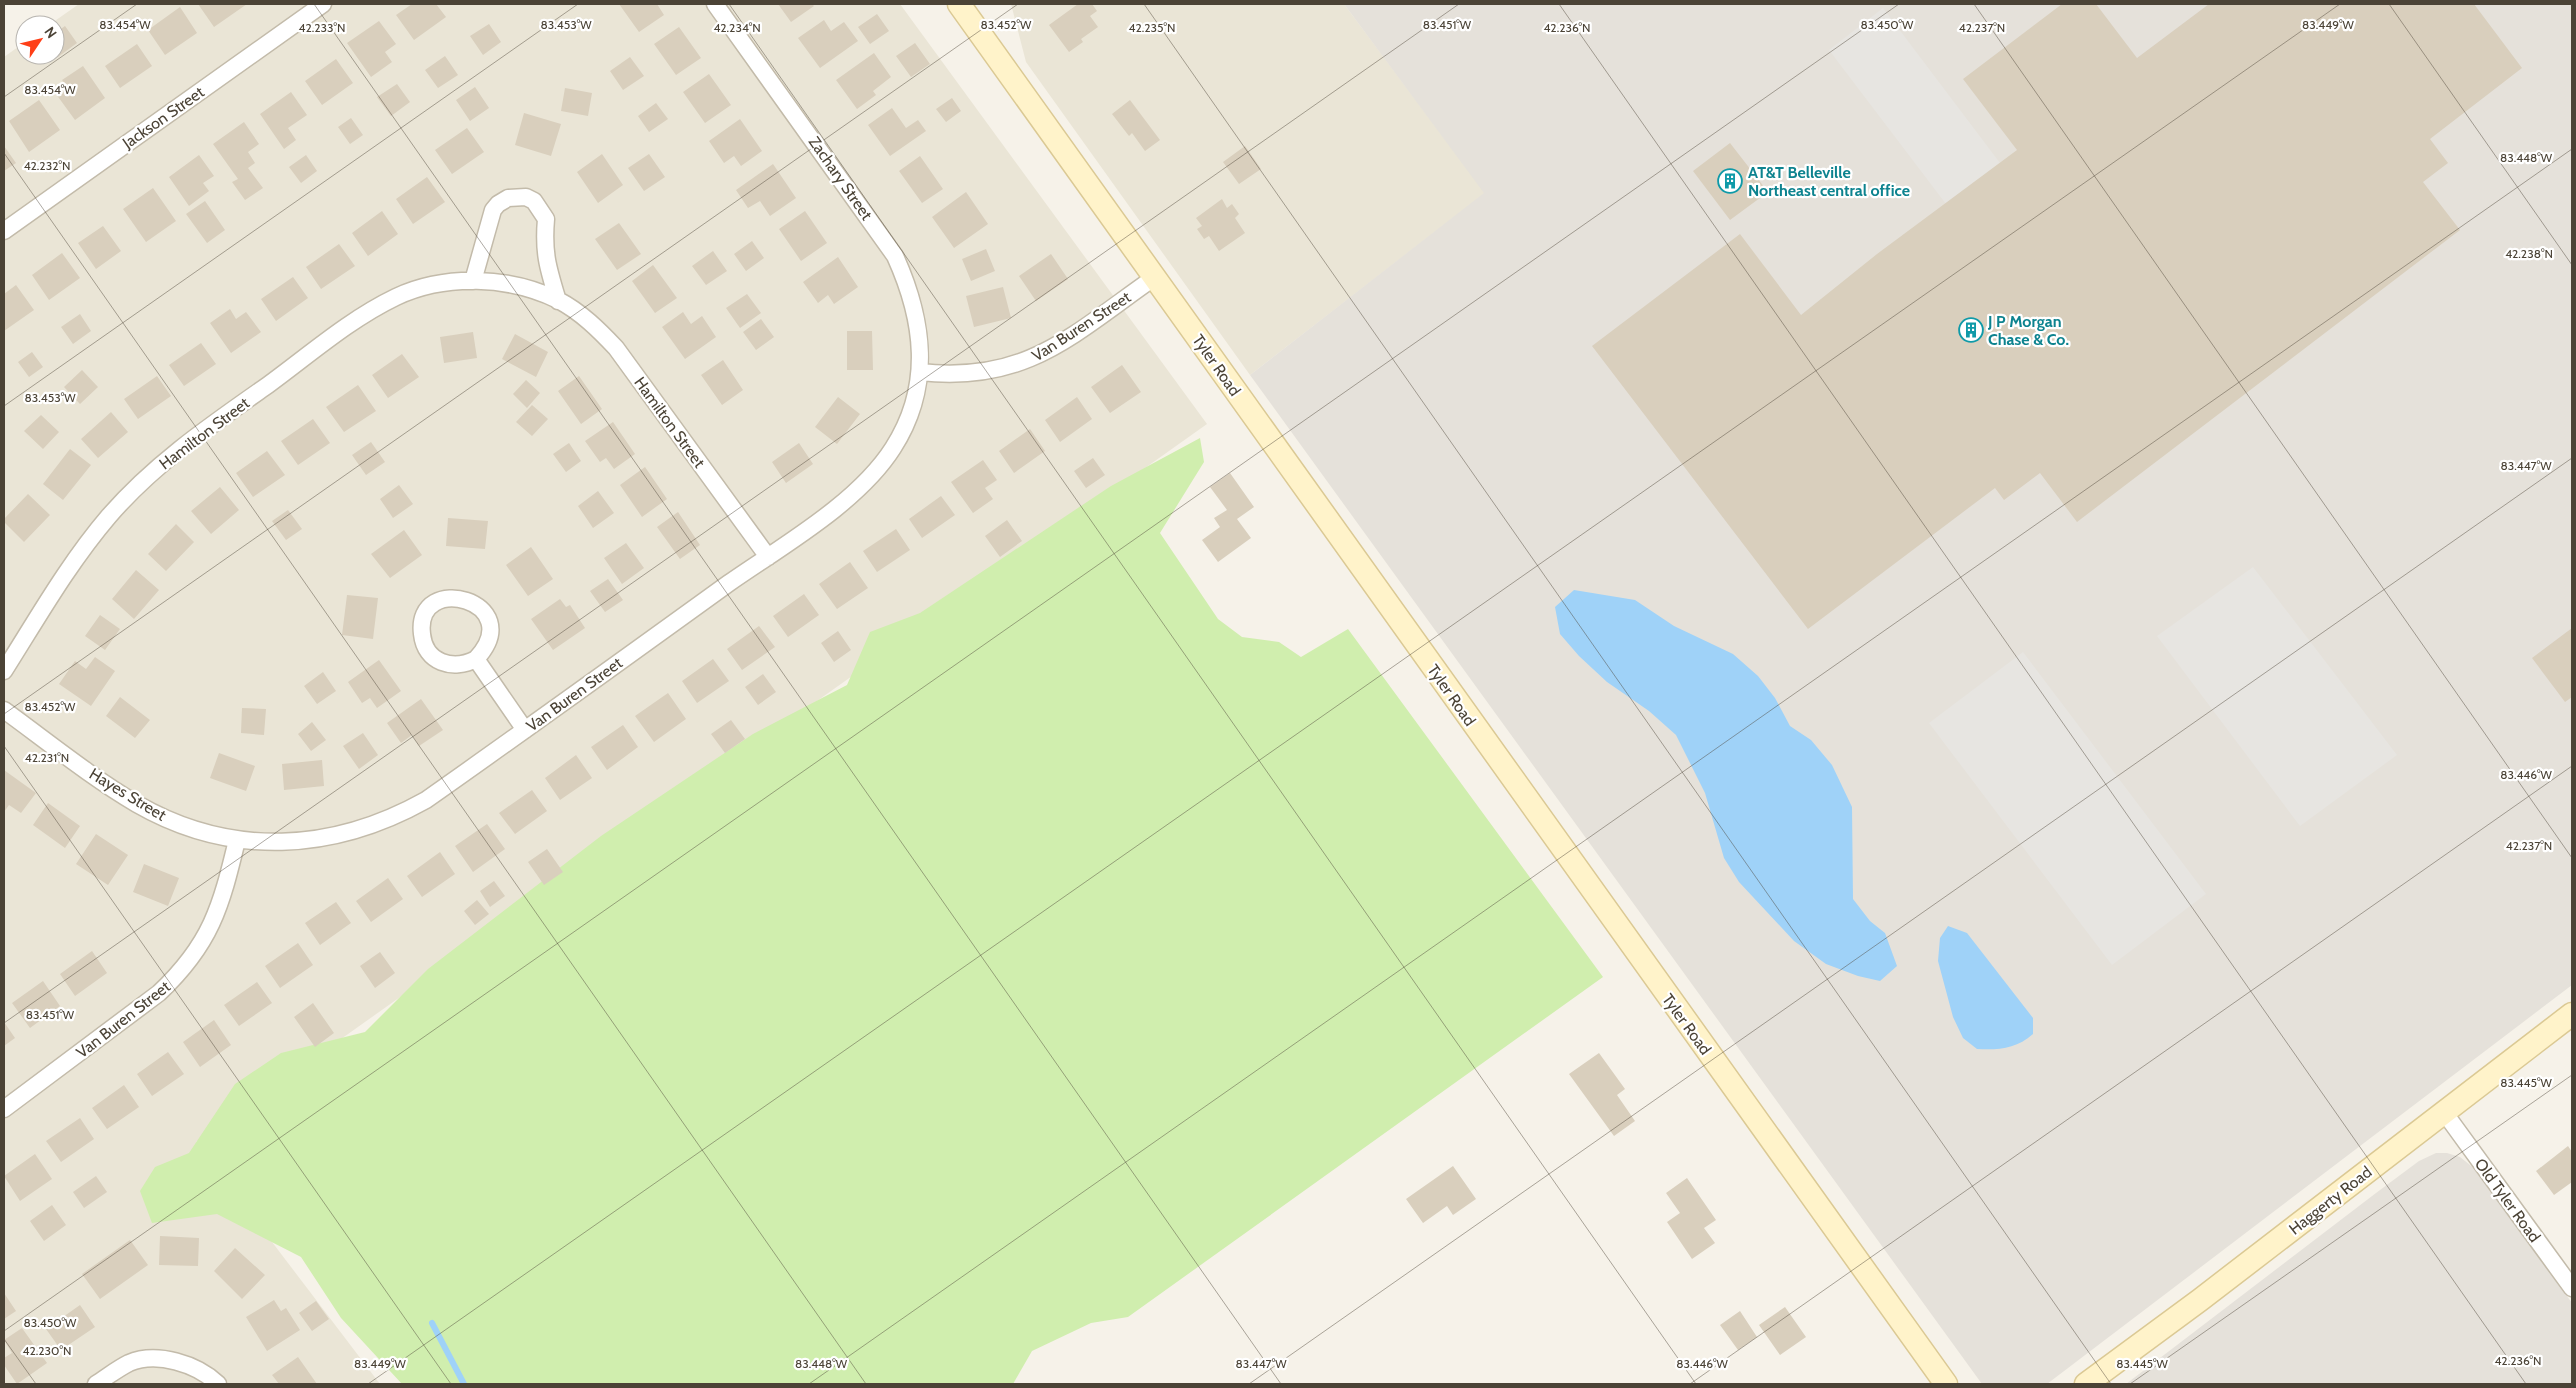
<svg xmlns="http://www.w3.org/2000/svg" width="2576" height="1388" font-family="Cabin,sans-serif">
  <style>
    .residential { fill: #eae5d6 }
    .industrial { fill: #e5e1da }
    .green { fill: #d0eeae }
    .parking { fill: #e7e5e1 }
    .water { fill: #9fd2f8 }
    .lines { fill: none; stroke-linecap: round; stroke-linejoin: round }
    .stream { stroke: #9fd2f8; stroke-width: 6 }
    .building { fill: #d9cfbd }
    .street-casing { stroke: #c3bbaa; stroke-width: 19 }
    .secondary-casing { stroke: #dbc994; stroke-width: 25 }
    .street { stroke: #fff; stroke-width: 16 }
    .secondary { stroke: #fff3ca; stroke-width: 22 }
    .ticks { fill: none; stroke: #4b4336; stroke-width: 1; stroke-opacity: 0.45 }
    .labels { text-anchor: middle; stroke-width: 4.5; stroke-linejoin: round; paint-order: stroke }
    .street-label { font-size: 16px; fill: #4b4336; stroke: #fff }
    .culture-label { font-size: 16px; font-weight: bold; fill: #0d838f; stroke: #fff; text-anchor: start }
    .ticks-label { font-size: 12px; text-anchor: middle; fill: #4b4336; stroke: #fff; stroke-width: 4.5; stroke-linejoin: round; paint-order: stroke }
  </style>
  <rect width="100%" height="100%" fill="#f6f2e9"/>
  <path class="residential" d="M79,4H900L1207,424L196,1142L380,1384H4V57L25,42V55H55V25H49Z
    M1011,4H1344L1485,193L1250,375L1026,62Z"/>
  <path class="industrial" d="M1344,4H2572V985L2047,1384H1982L1250,375L1484,193Z
    M2436,1153H2447L2460,1157L2475,1169L2572,1303V1384H2126L2376,1193L2419,1161Z"/>
  <path class="green" d="M1200,438L1204,462L1160,533L1218,619L1242,637L1279,642L1301,657L1348,629L1603,977L1128,1317L1091,1323L1032,1351L1013,1384H402L341,1318L301,1257L217,1214L152,1223L140,1191L155,1167L189,1153L235,1084L281,1053L365,1032L428,969L601,836L753,734L847,685L870,632L920,613L1111,486Z"/>
  <path class="parking" d="M1883,8L2000,163L1946,204L1829,50Z
    M2253,567L2397,755L2300,826L2157,636Z
    M2023,652L2206,894L2112,965L1929,723Z"/>
  <path class="water" d="M1574,590L1635,600L1674,626L1733,654L1758,676L1775,698L1790,726L1811,740L1832,765L1852,807L1853,899L1870,921L1885,933L1897,966L1880,981L1858,976L1826,964L1794,941L1739,882L1724,858L1705,793L1676,735L1649,711L1607,682L1579,656L1560,634L1555,607Z
    M1948,926L1967,933L2033,1018V1034C2016,1049 1999,1050 1977,1049L1963,1038L1953,1017L1938,961L1940,938Z"/>
  <g class="lines">
    <path class="stream" d="M432,1323L464,1384"/>
  </g>
  <path class="building" d="M198,4H247L214,27Z
    M412,4H436L446,17L414,40L396,15Z
    M619,4H657L664,15L639,32Z
    M778,4H812L814,6L791,22Z
    M1078,4H1092L1097,11L1090,16L1098,27L1081,39L1083,42L1069,52L1049,25Z
    M2062,4H2096L2137,58L2209,4H2474L2522,68L2430,139L2448,163L2423,182L2460,230L2077,522L2040,473L2004,500L1995,488L1808,629L1592,346L1740,234L1801,315L1877,254L2017,150L1963,79Z
    M180,7L197,33L165,55L148,30Z
    M877,14L889,31L870,44L858,27Z
    M824,20L831,31L844,22L858,41L820,68L798,38Z
    M379,21L396,44L385,52L392,62L371,77L347,43Z
    M489,24L501,42L483,55L470,36Z
    M65,26L77,43L58,57L55,53V33Z
    M679,27L701,58L676,75L654,44Z
    M915,43L930,64L911,77L896,56Z
    M137,44L152,66L120,88L105,66Z
    M874,53L891,77L873,91L876,95L857,109L836,80Z
    M445,56L458,75L438,88L425,70Z
    M630,57L644,76L623,90L610,71Z
    M336,59L353,83L322,105L305,81Z
    M83,66L105,98L75,120L56,94L67,86L62,80Z
    M709,74L731,105L705,123L683,92Z
    M397,84L410,102L391,116L377,97Z
    M475,87L489,108L470,121L456,100Z
    M565,88L592,93L588,116L561,111Z
    M291,92L307,115L288,128L296,140L284,149L260,114Z
    M952,98L961,111L946,122L936,109Z
    M39,100L60,130L29,152L9,121Z
    M1130,100L1160,140L1145,151L1132,133L1129,136L1112,114Z
    M656,103L668,119L649,132L638,116Z
    M892,108L906,128L918,120L926,131L890,156L868,125Z
    M524,113L561,124L551,156L515,145Z
    M351,118L363,135L350,144L338,127Z
    M740,119L762,151L741,166L734,156L724,163L709,141Z
    M244,122L259,144L248,152L255,163L248,168L263,188L245,200L232,182L238,179L213,144Z
    M467,128L484,152L452,174L435,150Z
    M1730,143L1768,192L1730,220L1693,171Z
    M4,146L16,163L4,171Z
    M1245,146L1261,169L1239,184L1223,162Z
    M602,154L623,185L598,203L577,172Z
    M649,154L665,177L644,191L628,168Z
    M199,155L214,176L203,183L209,191L189,206L169,177Z
    M306,155L317,171L301,183L289,167Z
    M920,156L943,189L922,203L899,171Z
    M773,164L796,198L770,216L760,201L748,208L736,190Z
    M427,177L445,202L413,224L396,199Z
    M153,188L176,221L146,242L123,209Z
    M966,192L988,224L954,248L932,217Z
    M1222,199L1227,208L1232,204L1239,214L1235,218L1245,233L1219,251L1209,236L1204,239L1197,229L1202,226L1196,218Z
    M205,201L225,230L207,243L186,214Z
    M382,211L398,234L368,256L352,233Z
    M805,211L827,243L801,261L779,229Z
    M619,223L641,254L617,270L595,239Z
    M103,226L121,251L96,269L78,243Z
    M752,241L764,258L746,271L734,254Z
    M339,244L355,266L321,289L306,267Z
    M986,249L995,271L971,281L962,259Z
    M713,251L727,271L706,285L692,266Z
    M62,253L80,278L49,300L32,275Z
    M1051,254L1068,279L1036,301L1019,276Z
    M838,257L858,287L834,304L828,295L818,303L803,282Z
    M653,265L677,298L655,313L632,281Z
    M293,277L308,298L276,321L261,299Z
    M16,285L34,310L4,331V294Z
    M1003,287L1011,318L974,327L966,296Z
    M747,294L761,313L740,328L726,308Z
    M230,309L236,319L246,312L261,332L231,353L210,323Z
    M683,312L691,324L702,316L716,337L685,359L662,327Z
    M80,314L91,331L73,344L61,327Z
    M761,319L774,337L756,350L743,332Z
    M847,331H872L873,370H847Z
    M473,332L477,358L444,363L440,337Z
    M515,334L548,352L536,377L502,359Z
    M201,343L216,364L184,386L169,365Z
    M32,352L43,367L29,377L18,362Z
    M402,354L419,377L388,398L372,375Z
    M723,360L743,390L722,405L701,375Z
    M1122,365L1141,392L1110,413L1091,387Z
    M82,370L98,387L80,404L64,387Z
    M157,376L171,396L138,419L124,399Z
    M579,376L602,409L581,424L558,391Z
    M526,380L540,393L527,408L513,394Z
    M358,385L376,411L344,432L326,407Z
    M838,397L860,414L837,444L815,427Z
    M1077,397L1092,419L1060,442L1045,420Z
    M532,405L548,419L532,436L516,422Z
    M111,412L128,432L98,458L81,439Z
    M41,415L59,432L43,449L24,431Z
    M313,419L330,443L298,465L281,441Z
    M613,422L635,454L614,469L606,458L600,462L585,441Z
    M1030,429L1045,451L1014,473L999,451Z
    M371,442L385,462L366,475L352,455Z
    M569,443L581,461L566,472L553,454Z
    M799,443L813,464L786,483L772,462Z
    M70,449L91,465L63,500L43,484Z
    M267,451L285,475L253,497L236,473Z
    M1093,458L1105,475L1086,488L1074,471Z
    M983,460L997,480L985,488L993,499L973,513L951,482Z
    M645,467L667,499L642,517L620,485Z
    M1230,473L1254,507L1237,519L1251,538L1218,562L1202,540L1220,527L1214,518L1227,510L1210,487Z
    M399,485L413,504L393,518L380,499Z
    M220,487L239,510L211,534L191,511Z
    M598,491L614,513L593,528L578,506Z
    M28,494L50,515L24,542L4,522V519Z
    M941,496L955,515L922,538L909,519Z
    M288,510L302,529L286,540L272,521Z
    M678,512L700,545L680,559L657,527Z
    M448,518L488,521L485,549L446,546Z
    M1007,520L1022,541L1000,557L985,536Z
    M176,524L194,542L166,571L148,554Z
    M896,529L910,550L877,572L863,551Z
    M404,530L422,555L390,578L371,554Z
    M626,543L644,568L622,584L604,558Z
    M531,547L553,579L528,596L506,565Z
    M850,562L868,588L837,609L819,584Z
    M136,570L159,590L134,619L112,599Z
    M608,579L623,600L605,612L590,591Z
    M804,594L819,615L788,637L773,616Z
    M347,595L378,598L373,639L342,635Z
    M560,599L566,607L570,605L585,628L553,650L531,619Z
    M100,615L120,629L105,650L85,636Z
    M759,626L775,647L742,670L727,649Z
    M2572,628V697L2565,702L2532,658Z
    M838,631L851,650L834,662L821,643Z
    M95,657L115,671L91,706L59,684L75,661L86,669Z
    M713,659L729,681L697,703L682,681Z
    M379,660L401,691L377,708L370,698L362,703L348,682Z
    M323,672L336,691L317,704L304,686Z
    M763,674L776,692L758,705L745,687Z
    M668,693L686,719L654,742L635,716Z
    M120,697L150,720L135,738L106,716Z
    M421,699L443,730L419,746L412,735L401,743L387,723Z
    M242,708L266,709L264,735L241,733Z
    M731,720L745,739L725,753L711,734Z
    M312,722L326,740L311,751L298,734Z
    M623,725L638,747L607,770L591,747Z
    M363,733L378,755L359,769L343,746Z
    M219,753L255,766L246,791L210,778Z
    M576,755L592,778L560,800L545,778Z
    M322,760L324,786L284,790L282,764Z
    M4,770L36,793L21,813L9,805L4,812Z
    M532,790L547,811L515,834L499,813Z
    M48,803L80,826L65,848L33,825Z
    M487,824L505,849L473,872L455,846Z
    M96,834L128,855L108,885L76,864Z
    M547,849L563,872L544,885L528,862Z
    M440,852L455,874L422,897L407,876Z
    M144,864L179,878L168,906L133,892Z
    M388,878L403,899L371,922L356,901Z
    M494,881L505,896L490,907L480,891Z
    M477,900L489,914L475,925L464,911Z
    M336,902L351,923L320,945L305,923Z
    M298,943L313,965L280,988L265,966Z
    M92,951L107,973L75,996L60,974Z
    M380,952L395,973L375,988L360,966Z
    M43,981L60,1006L30,1028L12,1003Z
    M257,982L272,1003L239,1026L224,1005Z
    M313,1003L334,1033L315,1047L294,1017Z
    M214,1020L231,1045L200,1067L183,1042Z
    M4,1022L15,1038L4,1046Z
    M168,1052L184,1074L152,1096L137,1074Z
    M1599,1053L1625,1089L1617,1095L1635,1121L1614,1136L1569,1074Z
    M124,1085L139,1107L107,1129L92,1108Z
    M80,1118L94,1139L61,1162L46,1141Z
    M2568,1146L2572,1152V1182L2554,1195L2536,1171Z
    M35,1154L52,1179L20,1201L4,1176Z
    M1453,1166L1476,1199L1453,1215L1447,1206L1423,1223L1406,1199Z
    M96,1176L107,1192L84,1208L73,1192Z
    M1687,1178L1716,1220L1704,1228L1715,1243L1692,1259L1667,1222L1680,1213L1666,1193Z
    M52,1205L66,1225L44,1241L30,1221Z
    M160,1236L199,1238L198,1266L159,1265Z
    M130,1240L148,1265L100,1299L82,1274Z
    M235,1248L265,1275L242,1299L214,1271Z
    M4,1293L16,1311L4,1319Z
    M274,1300L281,1311L286,1308L300,1330L267,1351L246,1317Z
    M316,1301L329,1319L312,1331L299,1313Z
    M80,1305L95,1327L61,1350L46,1329Z
    M1785,1307L1806,1337L1780,1355L1759,1325Z
    M1740,1311L1757,1337L1738,1350L1720,1325Z
    M22,1328L47,1363L17,1384L4,1365V1358L12,1353L4,1340Z
    M298,1357L317,1384H279L272,1375Z"/>
  <g class="lines">
    <g class="street-casing">
      <path id="street" d="M4,231L323,4
        M473,281L493,210L498,204L508,198L526,197L534,201L546,219C543,253 548,268 558,301
        M920,372C1027,384 1073,334 1155,277
        M476,659C453,671 425,663 422,634C414,570 530,601 476,659L525,730
        M4,671C37,619 68,564 109,516C155,463 211,425 268,385C309,355 350,319 396,297C445,274 509,276 558,300C581,312 599,330 616,348L768,557
        M4,710C48,742 91,777 137,804C231,858 333,852 426,800C527,729 628,656 729,583C782,546 858,503 893,448C933,386 924,320 895,256L715,4
        M4,1109L159,993C211,944 221,907 237,840
        M2444,1112L2572,1288
        M96,1384C107,1377 117,1369 129,1363C157,1351 197,1364 218,1384"/>
    </g>
    <g class="secondary-casing">
      <path id="secondary" d="M959,4L1946,1384
        M2086,1384L2200,1300L2572,1014"/>
    </g>
    <use href="#street" class="street"/>
    <use href="#secondary" class="secondary"/>
  </g>
  <path class="ticks" d="M314,4L1281,1384M729,4L1696,1384M1144,4L2111,1384M1559,4L2526,1384M1974,4L2572,858M2389,4L2572,265M4,97L137,4M4,153L866,1384M4,406L578,4M4,714L1018,4M4,746L451,1384M4,1023L1459,4M4,1331L1899,4M4,1339L36,1384M368,1384L2340,4M809,1384L2572,149M1249,1384L2572,458M1690,1384L2572,766M2130,1384L2572,1075M2571,1384L2572,1383"/>
  <defs>
    <g id="building-ring" transform="scale(1.25)"><circle r="9.5" fill="#fff" stroke="#0f9aa8" stroke-width="1.5"/><path d="M-4-6H4V6H1V3H-1V6H-4ZM-2.5-4.3h1.7v1.8h-1.7ZM.8-4.3h1.7v1.8H.8ZM-2.5-1h1.7V.8h-1.7ZM.8-1h1.7V.8H.8Z" fill="#0f9aa8"/></g>
  </defs>
  <g fill-rule="evenodd">
    <use href="#building-ring" x="1730" y="181"/>
    <use href="#building-ring" x="1971" y="330"/>
  </g>
  <g class="labels">
    <g class="street-label">
      <text transform="translate(163 117) rotate(-35)" y="6">Jackson Street</text>
      <text transform="translate(841 178) rotate(55)" y="6">Zachary Street</text>
      <text transform="translate(1081 326) rotate(-33)" y="6">Van Buren Street</text>
      <text transform="translate(1217 365) rotate(55)" y="6">Tyler Road</text>
      <text transform="translate(670 422) rotate(54)" y="6">Hamilton Street</text>
      <text transform="translate(204 433) rotate(-37)" y="6">Hamilton Street</text>
      <text transform="translate(574 694) rotate(-36)" y="6">Van Buren Street</text>
      <text transform="translate(1452 695) rotate(55)" y="6">Tyler Road</text>
      <text transform="translate(128 794) rotate(31)" y="6">Hayes Street</text>
      <text transform="translate(123 1019) rotate(-38)" y="6">Van Buren Street</text>
      <text transform="translate(1687 1024) rotate(54)" y="6">Tyler Road</text>
      <text transform="translate(2330 1200) rotate(-38)" y="6">Haggerty Road</text>
      <text transform="translate(2508 1200) rotate(54)" y="6">Old Tyler Road</text>
    </g>
    <g class="culture-label">
      <text x="1748" y="178">AT&amp;T Belleville<tspan x="1748" dy="18">Northeast central office</tspan></text>
      <text x="1988" y="327">J P Morgan<tspan x="1988" dy="18">Chase &amp; Co.</tspan></text>
    </g>
  </g>
  <g class="ticks-label">
    <text x="125" y="29">83.454°W</text>
    <text x="566" y="29">83.453°W</text>
    <text x="1006" y="29">83.452°W</text>
    <text x="1447" y="29">83.451°W</text>
    <text x="1887" y="29">83.450°W</text>
    <text x="2328" y="29">83.449°W</text>
    <text x="322" y="32">42.233°N</text>
    <text x="737" y="32">42.234°N</text>
    <text x="1152" y="32">42.235°N</text>
    <text x="1567" y="32">42.236°N</text>
    <text x="1982" y="32">42.237°N</text>
    <text x="50" y="94">83.454°W</text>
    <text x="2526" y="162">83.448°W</text>
    <text x="47" y="170">42.232°N</text>
    <text x="2529" y="258">42.238°N</text>
    <text x="50" y="402">83.453°W</text>
    <text x="2526" y="470">83.447°W</text>
    <text x="50" y="711">83.452°W</text>
    <text x="47" y="762">42.231°N</text>
    <text x="2526" y="779">83.446°W</text>
    <text x="2529" y="850">42.237°N</text>
    <text x="50" y="1019">83.451°W</text>
    <text x="2526" y="1087">83.445°W</text>
    <text x="50" y="1327">83.450°W</text>
    <text x="47" y="1355">42.230°N</text>
    <text x="2518" y="1365">42.236°N</text>
    <text x="380" y="1368">83.449°W</text>
    <text x="821" y="1368">83.448°W</text>
    <text x="1261" y="1368">83.447°W</text>
    <text x="1702" y="1368">83.446°W</text>
    <text x="2142" y="1368">83.445°W</text>
  </g>
  <rect width="2576" height="1388" fill="none" stroke="#4b4336" stroke-width="10"/>
  <g transform="translate(40 40) rotate(55)"><circle r="24" fill="#ffffff" stroke="#b7b4af"/>
  <path d="M0-4L9 19L0 12L-9 19Z" fill="#ff3f17"/>
  <text y="-8" font-size="14" font-weight="bold" text-anchor="middle" fill="#4b4336">N</text>
  </g>
</svg>
